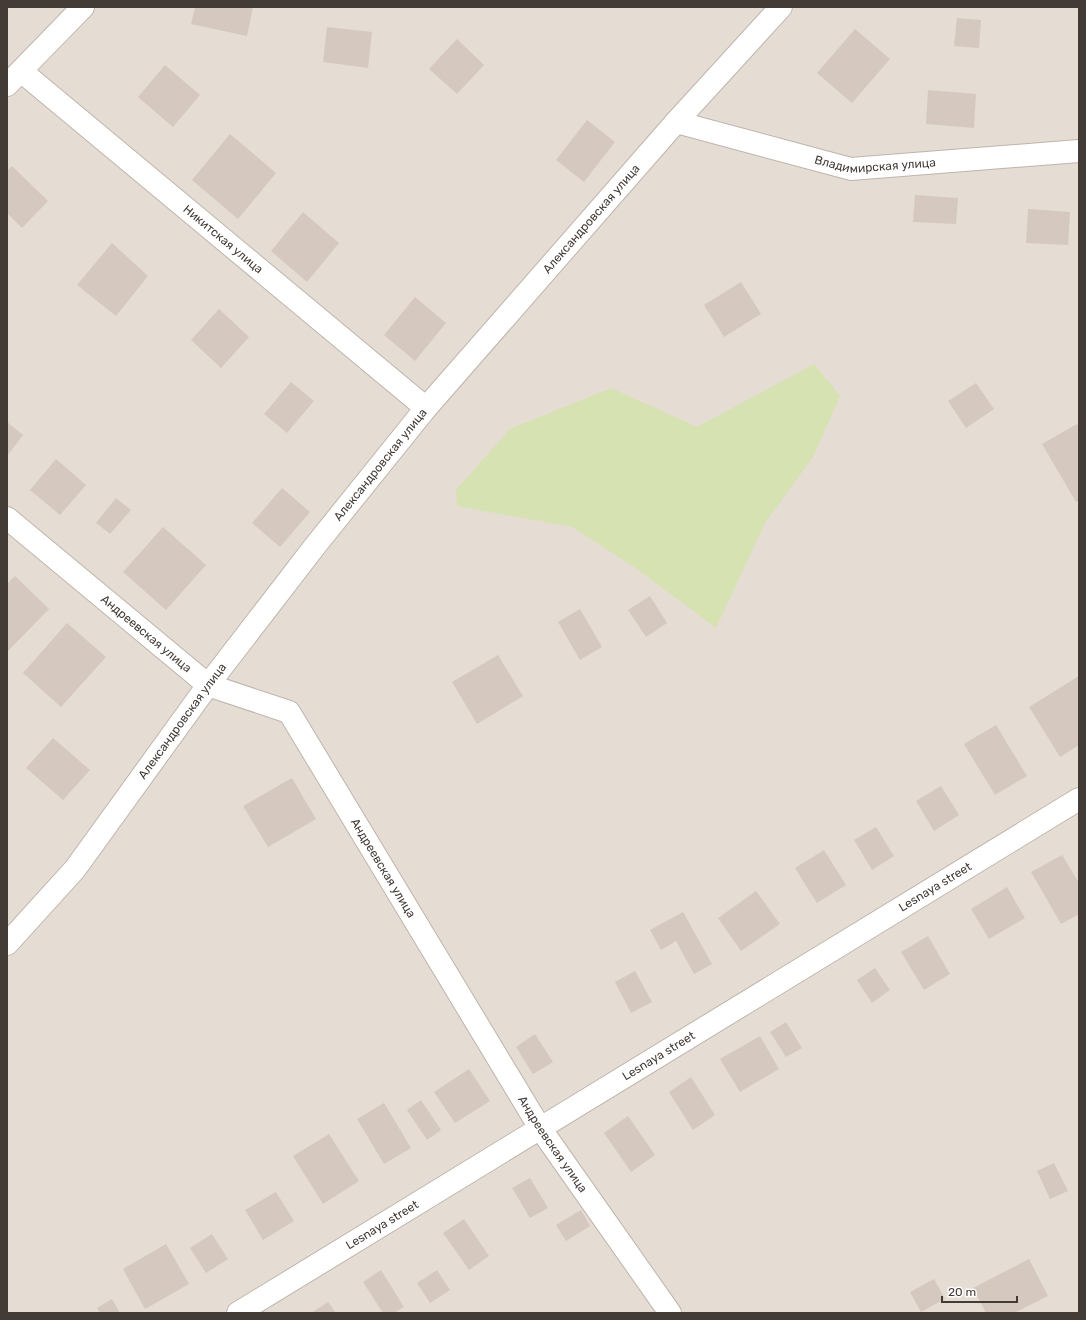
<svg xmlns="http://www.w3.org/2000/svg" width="1086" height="1320" font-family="Rubik,sans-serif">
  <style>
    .residential { fill: #e5dcd4 }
    .green { fill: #d6e2b1 }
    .building { fill: #d5c8bf }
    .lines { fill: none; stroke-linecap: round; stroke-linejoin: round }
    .street-casing { stroke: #bfb4ac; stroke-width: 24 }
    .street { stroke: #fff; stroke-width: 22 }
    .labels { text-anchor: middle; stroke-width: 3.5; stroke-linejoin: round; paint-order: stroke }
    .street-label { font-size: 12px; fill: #433b36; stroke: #fff }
  </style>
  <rect width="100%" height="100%" fill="#f1ebe6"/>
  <path class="residential" d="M7,7H1079V1313H7Z"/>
  <path class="green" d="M814,364L840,396L813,457L765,523L716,628L634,567L572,527L457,506L456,490L510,429L611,388L697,427Z"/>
  <path class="building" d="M195,7H253L247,36L191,24Z
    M957,18L981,20L979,48L954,46Z
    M327,27L372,32L368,68L323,62Z
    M855,29L890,59L852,103L817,73Z
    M457,39L484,65L457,94L429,69Z
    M165,65L200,95L173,127L138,97Z
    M928,90L976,94L974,128L926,124Z
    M587,120L615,142L584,182L556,160Z
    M230,134L276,173L238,219L192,180Z
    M12,166L48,201L22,228L7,213V171Z
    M915,195L958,198L956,224L913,222Z
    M1028,209L1070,212L1068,245L1026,243Z
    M303,212L339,243L307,282L271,251Z
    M112,243L148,276L116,316L77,285Z
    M741,282L761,314L724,337L704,305Z
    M415,297L446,323L415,361L384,335Z
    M219,309L249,337L221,368L191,340Z
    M291,382L314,401L287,433L264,414Z
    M976,383L994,409L966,428L948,401Z
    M7,422L23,435L7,456Z
    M1077,424L1079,427V500L1076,502L1042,444Z
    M56,459L86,485L60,515L30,490Z
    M282,488L310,512L280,547L252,523Z
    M116,498L131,510L110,534L96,523Z
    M163,527L206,565L166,610L123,572Z
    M15,576L49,609L7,652V584Z
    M650,596L667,623L646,637L628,610Z
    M580,609L602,647L580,660L558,622Z
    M67,623L106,657L61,707L23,673Z
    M498,655L523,696L477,724L452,682Z
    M1079,676V745L1060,757L1029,707Z
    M996,725L1027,776L995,795L964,744Z
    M53,738L90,770L63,800L26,768Z
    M292,778L316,819L268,847L243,806Z
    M941,786L959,815L934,831L916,801Z
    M876,827L894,856L872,870L854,840Z
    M824,850L846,885L817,903L795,868Z
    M1062,855L1079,883V914L1061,924L1031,872Z
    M1007,887L1025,918L989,939L971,909Z
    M756,891L780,924L741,951L718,918Z
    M683,912L712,964L694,974L676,941L661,950L650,930Z
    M928,936L950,974L924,990L901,952Z
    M875,968L890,990L872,1003L857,980Z
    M635,971L652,1002L631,1013L615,982Z
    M786,1022L802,1048L786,1057L770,1032Z
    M535,1034L553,1062L533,1074L516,1047Z
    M760,1036L779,1069L740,1092L720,1059Z
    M469,1069L490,1101L455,1123L434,1092Z
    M691,1077L715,1115L693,1130L669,1092Z
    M421,1100L441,1130L427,1140L407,1110Z
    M384,1103L411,1148L384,1164L357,1119Z
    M628,1116L655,1155L631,1172L604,1133Z
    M329,1134L359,1181L323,1204L293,1156Z
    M1054,1163L1068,1191L1050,1199L1037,1171Z
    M530,1178L548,1208L530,1218L512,1188Z
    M276,1192L294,1221L263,1240L245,1210Z
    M581,1210L590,1226L566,1241L556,1225Z
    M464,1219L489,1256L469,1270L443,1233Z
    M212,1234L228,1259L206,1273L190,1248Z
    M166,1244L189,1284L145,1309L123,1269Z
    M1029,1259L1048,1296L1014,1313H986L973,1288Z
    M381,1270L404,1307L394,1313H383L363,1282Z
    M437,1270L450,1290L430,1303L417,1283Z
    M934,1279L945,1299L921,1312L910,1292Z
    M112,1299L120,1313H100L97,1308Z
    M328,1302L336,1313H311Z"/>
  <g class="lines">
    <g class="street-casing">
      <g id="street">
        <path id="s1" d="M21,71L426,408"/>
        <path d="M7,85L83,7"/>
        <path id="s2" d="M676,122L851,169L1079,151"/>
        <path id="s3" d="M7,518L208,685L289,712L540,1128L670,1313"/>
        <path id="s4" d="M7,944L75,869L208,685L315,546L426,408L676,122L781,7"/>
        <path id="s5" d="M238,1313L1079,799"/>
      </g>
    </g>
    <use href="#street" class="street"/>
  </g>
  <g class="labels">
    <g class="street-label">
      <text dy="4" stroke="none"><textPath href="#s2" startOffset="205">Владимирская улица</textPath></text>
      <text dy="4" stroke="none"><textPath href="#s4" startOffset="932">Александровская улица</textPath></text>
      <text dy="4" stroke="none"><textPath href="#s1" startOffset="263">Никитская улица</textPath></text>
      <text dy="4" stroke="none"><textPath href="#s4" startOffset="608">Александровская улица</textPath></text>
      <text dy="4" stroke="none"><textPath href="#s3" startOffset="181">Андреевская улица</textPath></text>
      <text dy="4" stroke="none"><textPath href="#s4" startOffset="284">Александровская улица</textPath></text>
      <text dy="4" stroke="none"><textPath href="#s3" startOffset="529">Андреевская улица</textPath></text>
      <text dy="4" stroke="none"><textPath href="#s5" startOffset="817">Lesnaya street</textPath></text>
      <text dy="4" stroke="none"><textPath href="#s5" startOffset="493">Lesnaya street</textPath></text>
      <text dy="4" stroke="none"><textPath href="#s3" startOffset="853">Андреевская улица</textPath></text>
      <text dy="4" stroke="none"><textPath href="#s5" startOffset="169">Lesnaya street</textPath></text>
    </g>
  </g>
  <rect width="1086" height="1320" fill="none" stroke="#433b36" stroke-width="16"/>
  <path d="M942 1296v6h75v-6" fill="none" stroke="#433b36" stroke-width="2"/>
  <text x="948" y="1296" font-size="12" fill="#433b36" stroke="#ffffff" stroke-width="3" paint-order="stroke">20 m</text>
</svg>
